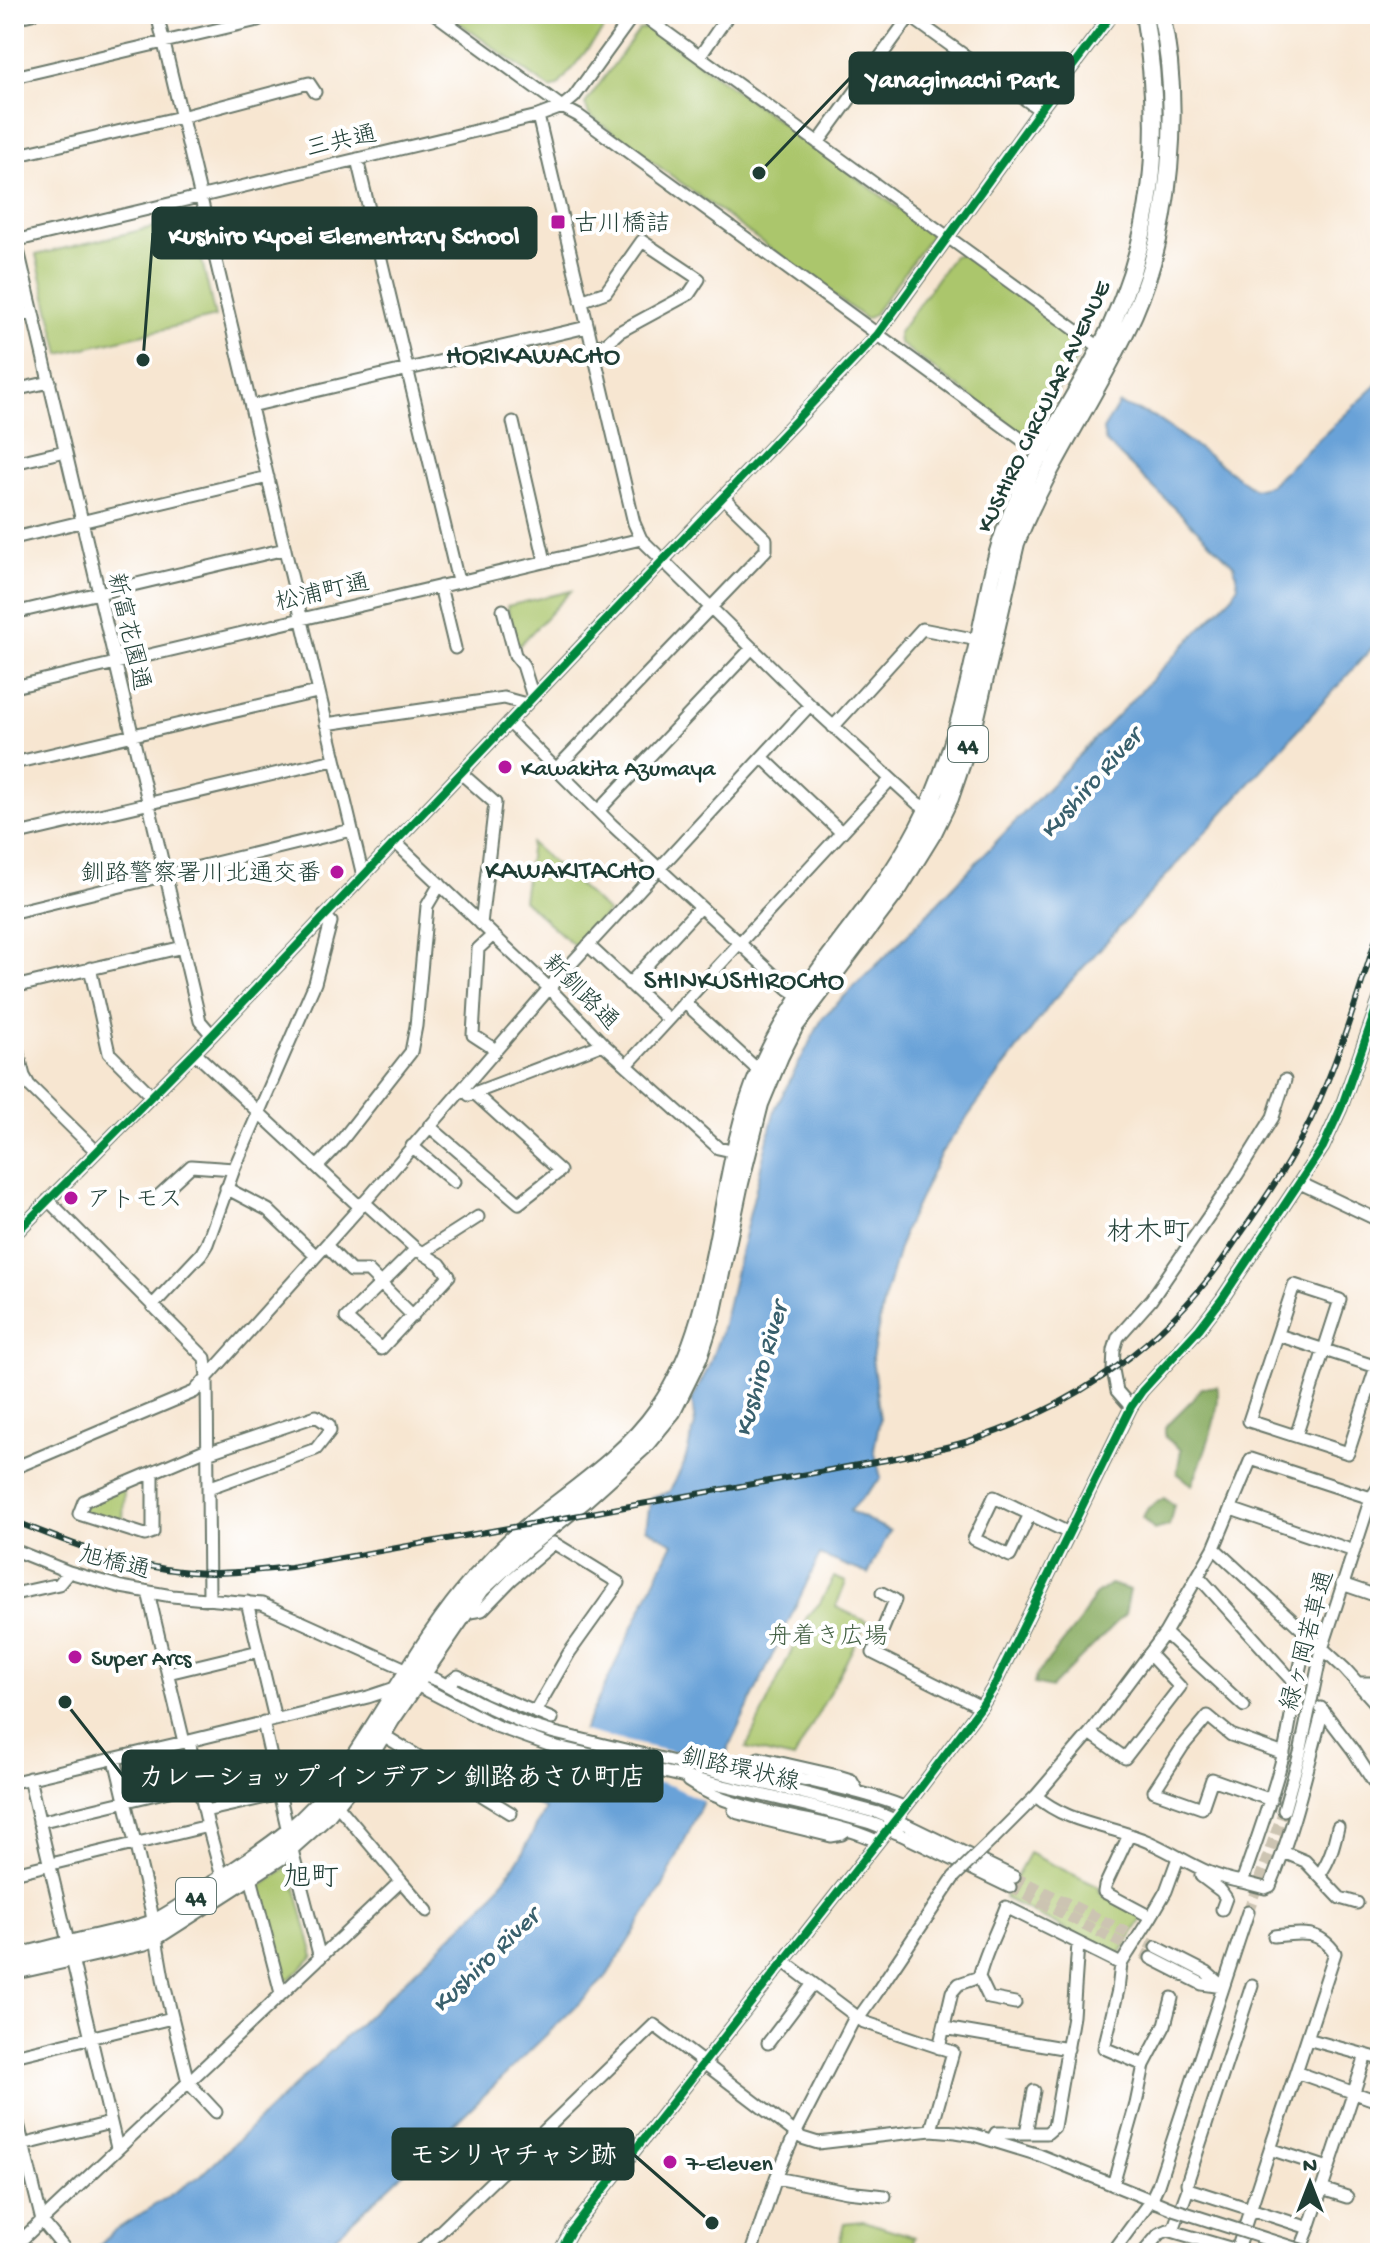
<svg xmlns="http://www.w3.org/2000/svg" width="1394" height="2267" font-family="'Gochi Hand','Klee One',sans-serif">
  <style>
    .green { fill: #abc66c; stroke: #658250; stroke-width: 2 }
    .forest { fill: #88ab60; stroke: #54744a; stroke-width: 2 }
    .water { fill: #69a2d8; stroke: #447086; stroke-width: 2 }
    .pier { fill: #f7e6d1 }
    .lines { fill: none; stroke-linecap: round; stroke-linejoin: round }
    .minor-tunnel { stroke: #ccc4b2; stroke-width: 11; stroke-dasharray: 11 5.5; stroke-linecap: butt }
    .minor-casing { stroke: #6b786b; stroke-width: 15 }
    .highway-casing { stroke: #6b786b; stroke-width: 20 }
    .minor { stroke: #fff; stroke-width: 11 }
    .highway { stroke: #fff; stroke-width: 16 }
    .rail-casing { stroke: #1f3d34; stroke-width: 6 }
    .rail { stroke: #fff; stroke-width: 3; stroke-dasharray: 9; stroke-linecap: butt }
    .minor-bridge-casing { stroke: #6b786b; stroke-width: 15; stroke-linecap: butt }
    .minor-bridge { stroke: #fff; stroke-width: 11 }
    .cycleway-casing { stroke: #fff; stroke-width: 13 }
    .cycleway { stroke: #00873e; stroke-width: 8 }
    .poi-dot { fill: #b5179e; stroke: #fff; stroke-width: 3 }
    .labels { text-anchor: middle; stroke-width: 8; stroke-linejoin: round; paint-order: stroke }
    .shield { fill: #fff; stroke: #627771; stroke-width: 2 }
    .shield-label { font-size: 22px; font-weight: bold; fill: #1f3d34 }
    .street-label { font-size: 24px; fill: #1f3d34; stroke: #fff }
    .poi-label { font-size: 24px; fill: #1f3d34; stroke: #fff; text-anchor: start }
    .park-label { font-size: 24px; fill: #425f42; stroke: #fff }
    .water-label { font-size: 26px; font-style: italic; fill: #39606d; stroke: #fff }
    .quarter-label { font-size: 28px; fill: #1f3d34; stroke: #fff }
    .leader { fill: none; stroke: #1f3d34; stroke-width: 3 }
    .callout-dot { fill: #1f3d34; stroke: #fff; stroke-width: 3 }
    .callout { fill: #1f3d34; stroke: #1f3d34; stroke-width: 3 }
    .callout-label { font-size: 26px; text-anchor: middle; font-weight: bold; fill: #fff }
  </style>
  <rect width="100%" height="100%" fill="#fff"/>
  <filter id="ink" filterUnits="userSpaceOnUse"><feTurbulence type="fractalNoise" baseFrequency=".0125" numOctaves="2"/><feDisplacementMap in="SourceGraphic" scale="16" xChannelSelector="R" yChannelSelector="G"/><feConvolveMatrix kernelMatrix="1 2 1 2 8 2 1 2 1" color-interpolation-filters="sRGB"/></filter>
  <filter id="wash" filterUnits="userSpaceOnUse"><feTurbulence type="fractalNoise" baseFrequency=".006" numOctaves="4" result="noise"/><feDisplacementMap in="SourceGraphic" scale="32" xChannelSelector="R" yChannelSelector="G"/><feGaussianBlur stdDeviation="1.8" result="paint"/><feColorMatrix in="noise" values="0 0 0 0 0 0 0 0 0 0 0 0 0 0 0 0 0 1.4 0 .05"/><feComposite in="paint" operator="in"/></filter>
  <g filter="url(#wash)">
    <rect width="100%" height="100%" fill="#f7e6d1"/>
    <path class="green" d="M447,14H616L558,86L551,89Z
      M649,27L930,231V237L874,314L866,319L589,115L585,104L639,30Z
      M192,218L215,317L60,354L36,255Z
      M961,254L1086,344L1052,400L1035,439L1030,440L899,343L898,334L953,256Z
      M571,591L519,646L516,644L507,606Z
      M531,843L608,912L576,947L523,900Z
      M124,1486L123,1526L82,1512L86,1502Z
      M834,1577L846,1582L836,1607L867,1622L794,1759L746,1748L807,1617L820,1603Z
      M1029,1853L1099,1887L1100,1893L1143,1917L1118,1957L1004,1898Z
      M290,1866L314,1956L289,1980L282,1978L259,1888Z
      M863,2221L915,2237L910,2253H837L844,2223Z"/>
    <path class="forest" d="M1217,1386C1223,1407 1201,1463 1192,1485L1177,1473L1181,1450L1165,1437V1427L1193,1399L1201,1388Z
      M1164,1498L1174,1505L1169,1526L1154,1530L1142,1518L1148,1508Z
      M1110,1584L1130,1590L1125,1614L1051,1688L1034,1684L1036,1676L1080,1621L1095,1595Z"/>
    <path class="water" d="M1380,382V639L1052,1002L941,1153L904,1231L883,1304L872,1358L880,1419L874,1449L881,1478L850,1511L890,1531L868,1574L820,1555L663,1886L606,1977L405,2172L318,2253H92L114,2231L200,2176L489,1900L522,1854L545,1809L513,1792L523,1781L555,1790L673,1543L646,1528L651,1497L669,1492L684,1464L695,1425L692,1400L708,1368L721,1332L775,1109L823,1017L897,945L1233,595L1238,585L1234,565L1105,441L1103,430L1119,404L1155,417L1254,489L1270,485Z"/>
    <path class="pier" d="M579,1730L681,1754L730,1755L707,1803L672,1786L564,1761Z"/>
  </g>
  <g filter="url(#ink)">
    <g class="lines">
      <path class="minor-tunnel" d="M1014,1877L1156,1947
        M1010,1887L1151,1958
        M1248,1912L1284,1810"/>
      <g class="minor-casing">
        <path id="minor" d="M157,14L363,876
          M435,14L562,107L579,116L1047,458
          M641,14L1106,352
          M907,14L1040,110
          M14,18L32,14
          M700,56L729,14
          M14,77L258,20L261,14
          M538,116L634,523L641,539L810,705L917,803L932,812
          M818,143L910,16
          M14,156L181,117L309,83L315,92
          M357,159L458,581
          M14,233L200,1021L212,1035
          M14,241L538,116L562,107L574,97L634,14
          M581,301L606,292L642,241L699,279L689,294L619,332L608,342L592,349
          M14,317L33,313
          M14,390L50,382
          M251,406L587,327
          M513,422L545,561
          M14,463L65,451
          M14,538L268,477
          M440,586L455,648
          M503,610L515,655L523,665L533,697
          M14,613L285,549
          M14,687L641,539
          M509,722L611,824L789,989L801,997
          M326,724L504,698L526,704
          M833,727L922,629L978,640
          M763,758L841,832
          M14,763L317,692
          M557,768L766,550V539L723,497
          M462,774L495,803L481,924
          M598,811L752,648
          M14,835L334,760
          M396,843L549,988L603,1044L715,1145L718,1148L741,1153
          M14,912L351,830
          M493,935L478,949L473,1035L496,1050
          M588,945L668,1019
          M90,968L109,1053L152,1096
          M629,984L700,907
          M14,987L183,947
          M684,1002L759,1071
          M14,1036L24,1076L29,1085L96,1151
          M195,1053L360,1207
          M627,1065L890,780
          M469,1095L603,1044
          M429,1126L519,1203L560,1171L474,1093
          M412,1146L454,1182
          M318,1166L338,1145L411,1052L416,1026L427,906L440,884
          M1300,1183L1380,1221
          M226,1188L268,1210L316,1256
          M48,1200L205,1358L207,1377L209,1598
          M152,1202L191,1166L234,1169
          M364,1202L416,1249L440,1264L449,1276L381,1349L346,1318L416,1249
          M14,1235L212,1035L877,335L1040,110L1112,14
          M326,1245L351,1271H368L413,1316
          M422,1253L478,1217
          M152,1306L201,1254L207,1244L234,1169L315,983L331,922L324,916
          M1278,1335L1380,1368
          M1131,1407L1117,1391L1113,1370L1114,1350L1118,1337L1151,1300L1237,1175L1273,1117L1285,1080
          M1296,1436L1340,1300L1294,1285L1249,1421L1348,1453L1376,1367
          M207,1453L316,1416L329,1425L330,1431L316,1449L208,1488
          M14,1468L194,1392L370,1196L558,978L810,705
          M153,1472V1532L145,1535L79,1514L84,1501L207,1449
          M1231,1509L1354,1551
          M1030,1514L1010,1556L974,1539L994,1497L1069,1533
          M1214,1548L1345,1669L1380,1708
          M14,1550L69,1572L121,1587L172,1596L262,1604L408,1670L437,1680L480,1703L528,1725L555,1733L811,1795L878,1813
          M1199,1577L1296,1685
          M1342,1584L1380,1597
          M148,1592L184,1742
          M882,1593L895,1600L873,1653L981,1707
          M14,1594L59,1584L69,1572
          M247,1602L275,1719
          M464,1613L482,1610L512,1579L554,1543L619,1583L569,1653L535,1712
          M1165,1633L1244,1706
          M1309,1637C1295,1674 1293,1714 1284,1752C1273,1796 1257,1839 1242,1882L1265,1888L1270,1886C1294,1829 1307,1769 1323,1710
          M168,1673L259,1651
          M1358,1683H1380
          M415,1684L496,1726L549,1745L809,1806L871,1823
          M446,1685L458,1676L489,1693L552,1719
          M1321,1708L1353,1750L1380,1792
          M263,1722L294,1858L320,1958
          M1090,1733L1125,1758L1180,1687L1149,1654
          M383,1735L511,1813
          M189,1741L208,1826L224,1884
          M115,1759L151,1909L164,1984L188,2082L216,2112
          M755,1760L759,1758L838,1776L851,1780L858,1792
          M698,1764C734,1763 768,1771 802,1779C837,1787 871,1794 904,1807
          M29,1778L117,2148
          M688,1781C743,1819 818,1813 877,1841
          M14,1782L189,1741L368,1697L398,1687
          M1036,1796C1069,1825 1113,1825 1151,1843C1186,1859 1203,1875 1242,1882
          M1271,1800L1212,1779L1202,1808L1154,1791L1183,1746L1208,1716L1231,1735L1284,1754
          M734,1810L738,1813L831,1836L842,1834L848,1830
          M1284,1810L1300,1753L1322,1649L1371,1498L1380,1485
          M205,1811L280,1794
          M39,1822L198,1784
          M907,1825L1014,1877
          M900,1834L1010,1887
          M993,1839L1036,1796L1090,1733L1165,1633L1214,1548L1251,1459L1380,1501
          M1283,1852L1305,1861L1340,1898L1357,1903
          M249,1870L281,1993
          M1201,1870V1876L1221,1891L1226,1898L1222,1909
          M14,1873L208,1826
          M1319,1875C1330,1861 1334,1844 1338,1827
          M401,1881L427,1911
          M1151,1917L1166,1891L1178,1858
          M1274,1936C1299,1933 1319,1929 1335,1953L1296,2072L1380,2102
          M1156,1947L1207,1973L1222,1986
          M1151,1958L1202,1984L1223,1987
          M783,1961L864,2022L953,2052L931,2130
          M1121,1964L1118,1990L1104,2048L1144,2065
          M1252,1985L1187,2183L1188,2189L1309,2228L1366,2055
          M1015,2003L989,1998L979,1977C985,1952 997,1931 1006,1907L1121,1964L1151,1917L1104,1892L1105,1886L1129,1835
          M944,2028L1068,2049
          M1307,2039L1380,2059
          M768,2043L812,1985
          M939,2048L952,1992L959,1984L979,1977
          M14,2056L172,2018
          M1296,2072L1270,2149L1328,2168
          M14,2107L42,2221L68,2253
          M1026,2133L1034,2091
          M992,2140L996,2133H1047L1054,2127L1073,2016L1078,1944
          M14,2147L110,2123
          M776,2178L847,2192L885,2196
          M1113,2185L1136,2104L1144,2065L1165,2025L1172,1998
          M1322,2189L1347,2197
          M1173,2209L1151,2200L1158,2185L1248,1912
          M1173,2230L1188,2189
          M14,2247L401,1881L333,1800
          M1237,2250L1270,2149
          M418,2253L654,2025L802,2138L818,2143L931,2130L956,2132L974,2135L1039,2155L1151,2200L1112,2253
          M559,2253L571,2231L914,1796L981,1707L993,1688L1131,1407L1142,1391L1199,1329L1222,1299L1323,1147L1341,1108L1380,998
          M751,2253L776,2178L795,2134L855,2017L860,2016L875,1995L954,1877
          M1143,2253L1159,2234L1168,2230L1247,2253
          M1299,2253L1309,2228"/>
      </g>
      <g class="highway-casing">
        <path id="highway" d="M14,1958C45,1950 76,1942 107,1935C122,1932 139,1929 153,1923C175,1913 194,1897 214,1884C263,1851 304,1827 340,1777C387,1712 421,1639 474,1579C488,1565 501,1549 516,1536C564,1495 621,1462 658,1409C725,1314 714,1174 761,1068C799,979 874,913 918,828C952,764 967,694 982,624C988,596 992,569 1001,542C1023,474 1066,414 1099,351C1156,241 1164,134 1144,14
          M14,1971L143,1942L155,1937L281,1856L326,1816L354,1781L391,1720L481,1589L526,1547L583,1501L644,1446L672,1412L699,1357L712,1316L740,1183L760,1104L780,1056L795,1026L899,888L933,833L950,798L973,730L1016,543C1047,463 1099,393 1134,314C1171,229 1182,105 1161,14"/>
      </g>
      <use href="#minor" class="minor"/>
      <use href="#highway" class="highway"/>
      <g class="rail-casing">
        <path id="rail" d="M14,1521C77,1546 141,1572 211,1573C237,1573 264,1570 291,1567L886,1460C914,1454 942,1449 969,1441C1064,1411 1148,1355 1210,1277C1221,1263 1231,1247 1242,1232C1267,1196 1292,1159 1311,1119C1340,1057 1359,991 1380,926"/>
      </g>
      <use href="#rail" class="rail"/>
      <g class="minor-bridge-casing">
        <path id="minor-bridge" d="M878,1813L907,1825
          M871,1823L900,1834
          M954,1877L993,1839
          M1173,2209L1310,2253"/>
      </g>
      <use href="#minor-bridge" class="minor-bridge"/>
      <g class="cycleway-casing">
        <path id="cycleway" d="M14,1235L212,1035L877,335L1040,110L1112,14
          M559,2253L571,2231L914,1796L981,1707L993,1688L1131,1407L1142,1391L1199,1329L1222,1299L1323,1147L1341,1108L1380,998"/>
      </g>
      <use href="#cycleway" class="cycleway"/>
    </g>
  </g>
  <g class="poi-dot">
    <rect x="550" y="214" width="16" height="16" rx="4"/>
    <circle cx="505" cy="767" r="8"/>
    <circle cx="337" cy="872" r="8"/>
    <circle cx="71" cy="1198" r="8"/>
    <circle cx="75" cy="1657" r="8"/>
    <circle cx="670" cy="2162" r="8"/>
  </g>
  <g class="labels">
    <g class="shield">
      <rect x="948" y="726" width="40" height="36" rx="6"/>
      <rect x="176" y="1878" width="40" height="36" rx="6"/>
    </g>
    <g class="shield-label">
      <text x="968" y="752">44</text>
      <text x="196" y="1904">44</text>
    </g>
    <g class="street-label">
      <text transform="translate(341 140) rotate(-13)" y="8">三共通</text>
      <text transform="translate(1042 406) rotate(-64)" y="8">KUSHIRO CIRCULAR AVENUE</text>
      <text transform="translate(322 591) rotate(-13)" y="8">松浦町通</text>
      <text transform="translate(130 631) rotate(77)" y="8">新富花園通</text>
      <text transform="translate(582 991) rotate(45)" y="8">新釧路通</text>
      <text transform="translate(115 1561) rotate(14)" y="8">旭橋通</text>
      <text transform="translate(1306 1640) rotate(-75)" y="8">緑ヶ岡若草通</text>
      <text transform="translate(741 1768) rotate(13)" y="8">釧路環状線</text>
    </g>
    <g class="poi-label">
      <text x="574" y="230">古川橋詰</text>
      <text x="521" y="775">Kawakita Azumaya</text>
      <text x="321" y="880" text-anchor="end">釧路警察署川北通交番</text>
      <text x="87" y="1206">アトモス</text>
      <text x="91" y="1665">Super Arcs</text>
      <text x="686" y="2170">7-Eleven</text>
    </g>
    <g class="park-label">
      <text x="828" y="1643">舟着き広場</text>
    </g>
    <g class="water-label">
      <text transform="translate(1089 782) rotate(-48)" y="9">Kushiro River</text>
      <text transform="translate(759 1369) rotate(-74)" y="9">Kushiro River</text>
      <text transform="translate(484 1959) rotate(-44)" y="9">Kushiro River</text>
    </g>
    <g class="quarter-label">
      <text x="533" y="363">HORIKAWACHO</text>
      <text x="570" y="878">KAWAKITACHO</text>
      <text x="744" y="988">SHINKUSHIROCHO</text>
      <text x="1148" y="1240">材木町</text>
      <text x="311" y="1885">旭町</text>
    </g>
  </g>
  <path class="leader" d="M759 173L850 78M143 360L153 233M65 1702L123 1776M712 2223L633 2154"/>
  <g class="callout-dot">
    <circle cx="759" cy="173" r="8"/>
    <circle cx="143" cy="360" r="8"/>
    <circle cx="65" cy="1702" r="8"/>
    <circle cx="712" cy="2223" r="8"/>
  </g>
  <g class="callout">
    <rect x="850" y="53" width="223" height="50" rx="8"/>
    <rect x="153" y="208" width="383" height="50" rx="8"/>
    <rect x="123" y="1751" width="539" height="50" rx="8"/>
    <rect x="393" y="2129" width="240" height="50" rx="8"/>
  </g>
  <g class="callout-label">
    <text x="962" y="87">Yanagimachi Park</text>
    <text x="344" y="243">Kushiro Kyoei Elementary School</text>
    <text x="392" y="1785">カレーショップ インデアン 釧路あさひ町店</text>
    <text x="513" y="2163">モシリヤチャシ跡</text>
  </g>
  <rect width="1394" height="2267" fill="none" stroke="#fff" stroke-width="48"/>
  <g transform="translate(1310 2183)" stroke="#ffffff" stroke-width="6" paint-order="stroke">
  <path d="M0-6L14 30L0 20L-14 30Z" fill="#1f3d34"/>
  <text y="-12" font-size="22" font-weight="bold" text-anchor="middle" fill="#1f3d34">N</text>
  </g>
</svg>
